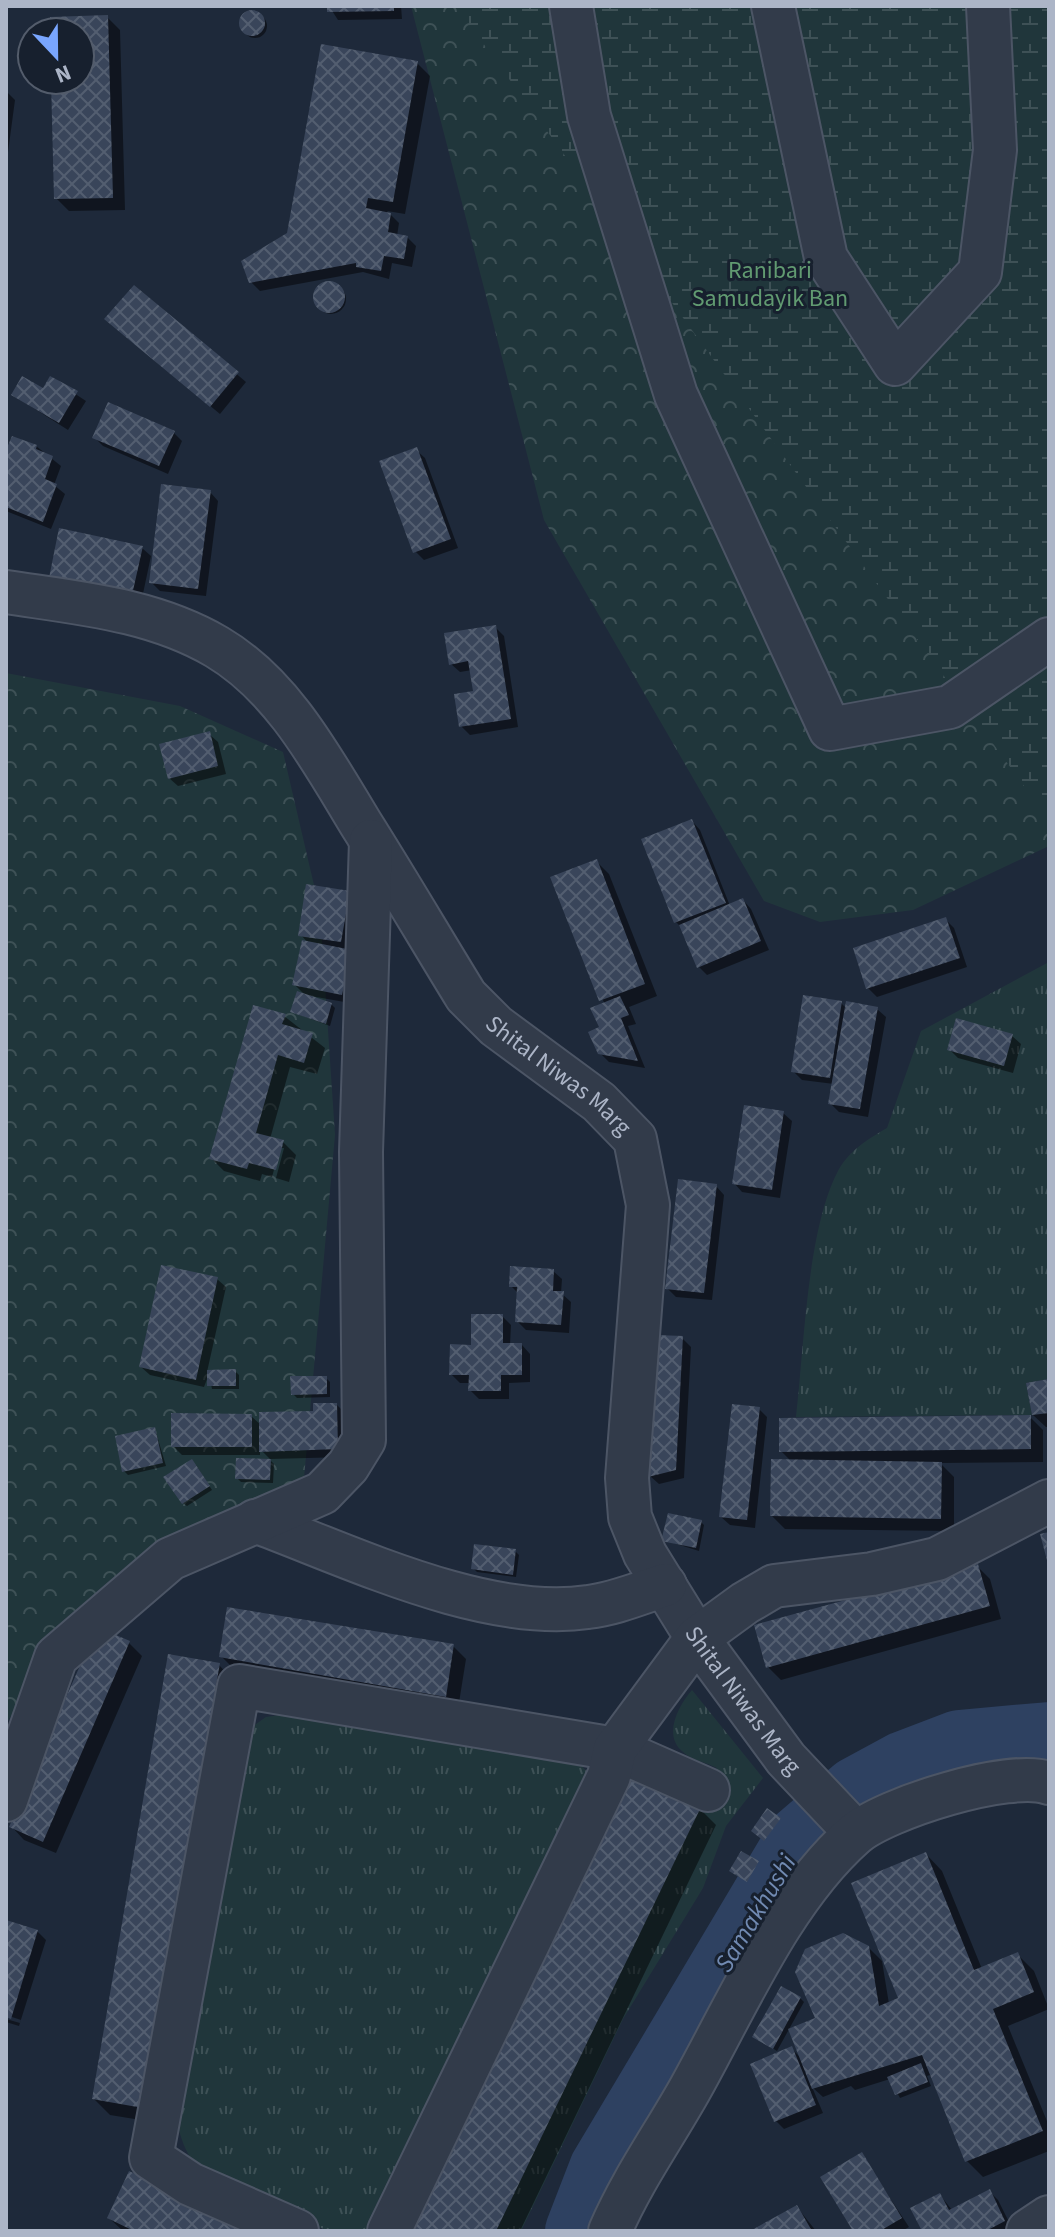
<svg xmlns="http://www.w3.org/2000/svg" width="1055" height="2237" font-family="'Source Sans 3',sans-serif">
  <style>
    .grass { fill: url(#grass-tufts) }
    .forest { fill: url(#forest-crowns) }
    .wetland { fill: url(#wetland-marsh) }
    .shadow { fill: #0007 }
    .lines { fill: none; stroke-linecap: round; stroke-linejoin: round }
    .river { stroke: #2e4161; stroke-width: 68 }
    .building { fill: url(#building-cross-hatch) }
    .minor-casing { stroke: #4c5565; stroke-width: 46 }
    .minor { stroke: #323b4a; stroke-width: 42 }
    .labels { text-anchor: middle; stroke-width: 6; stroke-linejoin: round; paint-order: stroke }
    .park-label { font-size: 24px; fill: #619a71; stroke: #17202e }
    .street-label { font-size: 24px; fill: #acb5c7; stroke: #17202e }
    .water-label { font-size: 26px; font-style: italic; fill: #718ab2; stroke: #17202e }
  </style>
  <defs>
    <pattern id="grass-tufts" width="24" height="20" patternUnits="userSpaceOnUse" patternTransform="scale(2)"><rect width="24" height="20" fill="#20363b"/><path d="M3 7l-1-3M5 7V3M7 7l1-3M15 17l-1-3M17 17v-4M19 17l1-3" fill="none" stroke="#3e5156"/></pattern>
    <pattern id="forest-crowns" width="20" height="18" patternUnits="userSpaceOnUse" patternTransform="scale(2)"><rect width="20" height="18" fill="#20363b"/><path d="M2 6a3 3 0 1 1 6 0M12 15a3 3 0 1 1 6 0" fill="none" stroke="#3e5156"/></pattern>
    <pattern id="wetland-marsh" width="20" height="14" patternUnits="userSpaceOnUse" patternTransform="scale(2)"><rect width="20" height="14" fill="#20363b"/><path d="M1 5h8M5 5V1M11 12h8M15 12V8" fill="none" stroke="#3e5156"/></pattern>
    <pattern id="building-cross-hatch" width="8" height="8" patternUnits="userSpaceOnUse" patternTransform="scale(2)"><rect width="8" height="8" fill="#39455a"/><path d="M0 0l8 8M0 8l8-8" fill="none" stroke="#535e70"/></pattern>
  </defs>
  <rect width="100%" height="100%" fill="#1e293a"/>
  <path class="grass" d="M1049,962V1379L1026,1383L1032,1415L796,1417C804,1349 807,1232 837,1173C847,1152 868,1139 887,1128L921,1031Z
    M692,1690L763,1778L726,1826L703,1888L623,2019L521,2231H496L717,1768C708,1763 691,1760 683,1752C662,1735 679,1705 692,1690Z
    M293,1713L581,1765L593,1779L370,2228C358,2232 340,2234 327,2230C302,2223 210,2181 194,2163C185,2151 181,2138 177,2123L249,1729L266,1717Z"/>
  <path class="forest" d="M411,6H1049V846L913,910L820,922L764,901L544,520Z
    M6,673L180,706L283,752L320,911L335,1135L303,1489L54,1646L6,1724Z"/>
  <path class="wetland" d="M456,6H1049L1048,819Z"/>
  <path class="shadow" d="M329,6H401L402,19L338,20Z
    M243 26a12 12 0 1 1 24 0a12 12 0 1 1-24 0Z
    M107,17L120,30L125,210L69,211L56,198L53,80H80V32H52Z
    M417,63L430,76L405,214L387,211L399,223L397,236L407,237L416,246L412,267L392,263L389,279L363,272L260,291L251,282Z
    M6,91L15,100L6,167Z
    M316 299a15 15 0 1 1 30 0a15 15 0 1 1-30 0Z
    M134,287L246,382L220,414L116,328Z
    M51,378L86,401L68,430L13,395L44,391Z
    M173,432L182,441L168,474L103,446L95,438Z
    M36,446L61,466L54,485L65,494L51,529L6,511V456Z
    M416,450L425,458L458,548L424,560L415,551Z
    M210,492L218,501L206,596L160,591L151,582Z
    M142,548L151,556L141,603L60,586Z
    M495,627L504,636L518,727L470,735L461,726L475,693L472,670L460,672L451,664Z
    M209,734L218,742L226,774L178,786L169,778Z
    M692,821L700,830L730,906L743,900L751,909L769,950L707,975L699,967L683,929L676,922Z
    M596,861L609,874L657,996L629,1007L636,1024L628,1026L645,1068L609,1062L600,1053L605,1005L553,878Z
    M349,893L350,1003L305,995L294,984L309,944L301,935Z
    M946,920L954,928L967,967L877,997L868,988Z
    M841,1003L847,1009H877L886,1017L868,1117L839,1112L830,1103L834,1084L802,1080L793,1071Z
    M331,1004L335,1008L330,1026L292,1012Z
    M284,1016L325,1048L317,1074L290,1067L270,1139L283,1142L296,1155L289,1182L276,1178L284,1148H280L272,1177L262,1174L260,1181L224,1171L211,1158Z
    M1012,1036L1021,1044L1013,1073L958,1058L949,1049Z
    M783,1113L792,1121L780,1198L742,1192L734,1183Z
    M716,1186L724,1195L712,1300L676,1297L667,1288Z
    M553,1271L562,1279L561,1293L571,1302L569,1333L526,1330L517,1321L519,1294L511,1286Z
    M217,1279L226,1287L207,1372L235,1371L239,1375V1389H212L209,1374L204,1387L150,1375L141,1367Z
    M502,1316L511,1325L510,1345H522L530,1354V1382L509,1383V1399H479L470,1390V1383H460L451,1374Z
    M682,1338L691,1347L684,1478L659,1484L650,1476Z
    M326,1378L330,1382V1397L297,1398L293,1394Z
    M1049,1381V1427H1046L1033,1415Z
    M337,1405L345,1413L346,1457L270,1459L260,1449V1455H182L173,1446L251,1416L261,1425Z
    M759,1409L767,1417L755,1528L730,1525L721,1517Z
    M1030,1417L1043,1430V1462L940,1463L954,1477V1531L785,1529L772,1516L791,1461L781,1451Z
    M155,1429L166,1466L128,1475L124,1471Z
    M270,1460L274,1464L273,1483L241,1482L237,1478Z
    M196,1465L212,1490L187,1506L183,1503Z
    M701,1522L704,1525L699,1551L664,1540Z
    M515,1551L519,1555L516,1577L477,1572L473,1568Z
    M977,1566L990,1579L1001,1619L781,1680L768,1667Z
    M98,1630L129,1643L142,1656L56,1853L24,1840L12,1827Z
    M453,1646L466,1659L458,1709L234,1669L221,1656Z
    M219,1665L235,1682L159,2123L110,2115L94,2099Z
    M699,1808L716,1825L520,2231H413Z
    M768,1811L784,1823L769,1843L757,1835Z
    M742,1854L762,1867L751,1884L735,1874Z
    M926,1854L942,1871L982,1969L1018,1955L1034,1971L1049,2009L1008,2026L1049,2126V2151L983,2177L967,2161L930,2075L927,2076L931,2086L900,2098L890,2079L855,2090L851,2086L823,2097L812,2087L823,2113L784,2129L776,2121L792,2049L803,2060L817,2019L868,1947L882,1961L889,2004L901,1999Z
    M6,1922L37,1931L46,1940L19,2026L6,2022V2019L20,2023L21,2020L6,2015Z
    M800,1998L804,2002L777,2051L755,2037Z
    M861,2154L909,2227L902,2231H855Z
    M990,2192L998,2200L1013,2230L924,2231L940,2195L952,2210Z
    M797,2207L816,2231H755Z
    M109,2218L254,2231H123Z"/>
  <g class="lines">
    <path class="river" d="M579,2231L603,2169L799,1840L856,1791L904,1765L959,1744L1049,1736"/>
  </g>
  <path class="building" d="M327,6H394V11L327,12Z
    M239 23a13 13 0 1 1 26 0a13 13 0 1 1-26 0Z
    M108,15L113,198L54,199L51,80H80V32H50V17Z
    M321,44L418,61L393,202L368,198L366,208L391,213L388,232L408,236L404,259L384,256L381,271L356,267V263L249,283L241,261L287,233Z
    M313 297a16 16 0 1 1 32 0a16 16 0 1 1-32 0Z
    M134,285L239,372L210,407L104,319Z
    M22,376L43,388L50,376L78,391L59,423L11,395Z
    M108,402L175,431L159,466L92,438Z
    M12,436L37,445L36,449L53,456L45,479L57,484L43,522L6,507V450Z
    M417,447L451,539L413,553L379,461Z
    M161,484L211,490L198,589L149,583Z
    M59,528L143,546L132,595L49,578Z
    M496,625L511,719L459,727L454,694L473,691L468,661L449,665L444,633Z
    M210,731L218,766L168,779L159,744Z
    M692,819L726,903L674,923L641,839Z
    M597,859L645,984L599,1001L550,877Z
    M306,884L350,891L341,942L298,936Z
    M743,898L761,941L697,968L679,925Z
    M946,917L960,958L866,989L853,948Z
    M302,940L352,950L342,995L292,985Z
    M297,991L332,1003L326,1024L290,1012Z
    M803,995L842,1001L830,1078L791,1072Z
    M620,996L629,1015L621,1018L638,1061L598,1054L588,1032L599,1027L590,1008Z
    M846,1001L878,1007L860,1109L828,1104Z
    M253,1005L286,1014L282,1024L313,1033L304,1063L278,1055L256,1133L284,1140L276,1170L249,1163L247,1169L209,1159Z
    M956,1018L1013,1034L1004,1066L947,1050Z
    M744,1105L784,1111L772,1190L732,1184Z
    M678,1179L717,1184L704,1293L665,1289Z
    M161,1265L218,1277L196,1380L139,1367Z
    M510,1266L554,1269L553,1291H564L561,1325L515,1322L517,1287H509Z
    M471,1314H503V1343H522V1375H501V1391H468L469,1375H449L450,1344L471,1345Z
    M656,1335L683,1336L676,1470L648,1477Z
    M236,1369V1386H207V1370Z
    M290,1376H327V1394L291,1395Z
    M1049,1379V1413L1032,1415L1026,1383Z
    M313,1403H337L338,1449L259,1452V1412L313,1411Z
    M732,1404L760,1407L747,1520L719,1517Z
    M171,1413L252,1414V1447H171Z
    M1031,1415V1449L779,1452V1418Z
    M155,1427L163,1463L122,1472L115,1436Z
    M236,1458L271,1459L270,1480L235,1479Z
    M192,1459L210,1486L182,1504L163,1477Z
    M771,1459L942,1462L941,1519L770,1516Z
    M668,1513L702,1520L696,1548L661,1541Z
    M1049,1532V1564H1048L1040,1534Z
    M474,1544L516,1549L513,1575L471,1569Z
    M978,1564L990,1606L766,1668L754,1625Z
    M227,1607L454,1644L446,1697L219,1657Z
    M97,1627L130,1641L43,1842L9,1827Z
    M168,1654L220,1663L143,2108L92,2099Z
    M631,1774L701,1807L496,2231H410Z
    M767,1808L781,1818L764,1841L751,1831Z
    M741,1851L759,1861L747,1882L729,1871Z
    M926,1852L974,1970L1018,1952L1034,1992L993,2009L1043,2131L965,2162L922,2055L812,2089L788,2029L815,2018L795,1972L805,1949L843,1933L869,1946L879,2006L898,1998L851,1883Z
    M6,1920L38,1930L11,2019L6,2017Z
    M781,1986L801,1997L773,2049L752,2037Z
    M792,2046L816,2105L774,2122L750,2064Z
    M921,2063L928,2082L895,2095L887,2077Z
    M862,2152L902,2218L880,2231H853L820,2177Z
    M129,2171L259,2231H134L107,2218Z
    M990,2189L1005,2221L986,2231H922L910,2208L940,2193L949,2210Z
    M797,2205L812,2231H750Z"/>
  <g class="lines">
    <g class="minor-casing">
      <g id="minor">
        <path d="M571,6L589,116L676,395L830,729L950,707L1049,639"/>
        <path d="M773,6L826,258L895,364L980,272L995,150L988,6"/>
        <path id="s1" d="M6,592C78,603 152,609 217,647C283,686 322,760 361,824C397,881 431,939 466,996L496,1026L599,1102L635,1139L648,1205L627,1478L630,1517L645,1554L697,1638L786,1759L856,1833"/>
        <path d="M255,1521C352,1557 485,1622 588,1607C614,1604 640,1593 665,1585"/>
        <path d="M6,1800L56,1657L170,1559L322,1493L348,1466L364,1440L361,1152L371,841"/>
        <path d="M297,2231L190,2184L151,2158L239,1686L615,1749L708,1790"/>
        <path d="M389,2231L609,1776L615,1749L697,1638L745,1603L774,1586L872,1574L937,1559L1049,1501"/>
        <path d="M610,2231C632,2180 663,2137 690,2089C737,2005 782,1899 854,1835C885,1808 1010,1769 1049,1783"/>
        <path d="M1028,2231L1049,2217"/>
      </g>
    </g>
    <use href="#minor" class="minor"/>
  </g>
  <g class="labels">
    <g class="park-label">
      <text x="770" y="278">Ranibari<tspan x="770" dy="28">Samudayik Ban</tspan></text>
    </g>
    <g class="street-label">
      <text dy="8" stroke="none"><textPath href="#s1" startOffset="774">Shital Niwas Marg</textPath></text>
      <text dy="8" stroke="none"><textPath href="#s1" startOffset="1470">Shital Niwas Marg</textPath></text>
    </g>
    <g class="water-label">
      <text transform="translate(755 1913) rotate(-59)" y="9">Samakhushi</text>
    </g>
  </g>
  <rect width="1055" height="2237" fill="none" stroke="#acb5c7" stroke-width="16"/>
  <g transform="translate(56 56) rotate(158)"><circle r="38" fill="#17202e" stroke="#535c6b" stroke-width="2"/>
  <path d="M0-6L14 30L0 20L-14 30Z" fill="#79a6ff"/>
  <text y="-12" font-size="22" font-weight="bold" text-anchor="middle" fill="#acb5c7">N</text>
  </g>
</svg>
